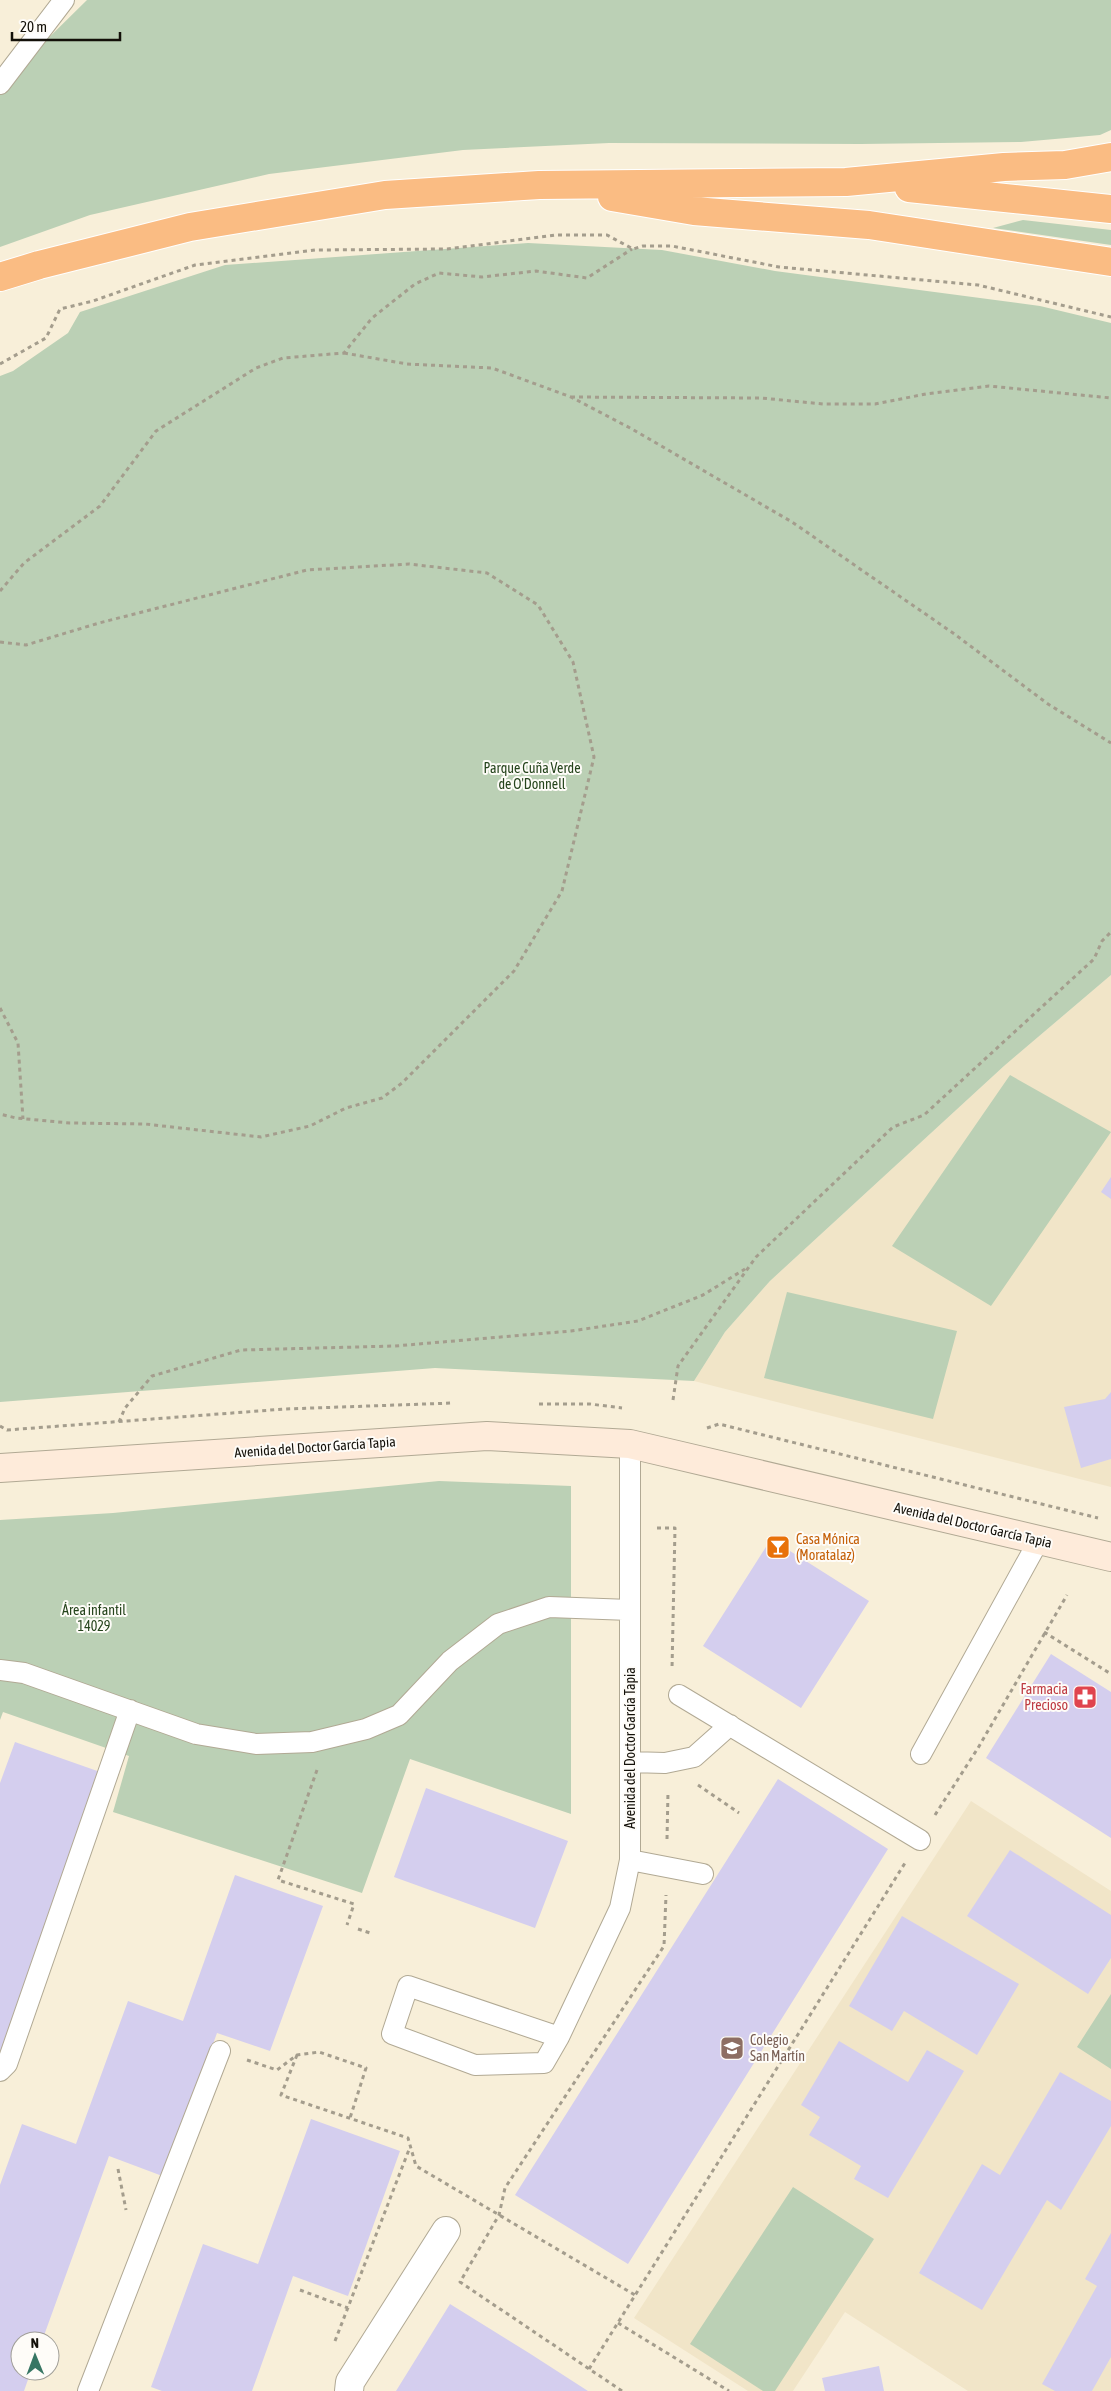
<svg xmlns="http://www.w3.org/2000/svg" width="1111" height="2391" font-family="'Asap Condensed',sans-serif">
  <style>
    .built { fill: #f1e5c8 }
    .green { fill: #bbd0b5 }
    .building { fill: #d4ceee }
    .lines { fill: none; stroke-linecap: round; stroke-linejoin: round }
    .lane-casing { stroke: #b1a994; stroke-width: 22 }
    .street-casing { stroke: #b1a994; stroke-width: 30 }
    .secondary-casing { stroke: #b1a994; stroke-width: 30 }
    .highway-casing { stroke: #fff; stroke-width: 30 }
    .path { stroke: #a49d8d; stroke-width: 3; stroke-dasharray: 4 4; stroke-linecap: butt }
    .lane { stroke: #fff; stroke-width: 20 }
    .street { stroke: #fff; stroke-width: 28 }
    .secondary { stroke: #feebda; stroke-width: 28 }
    .highway { stroke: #fabc83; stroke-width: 28 }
    .labels { text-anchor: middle; stroke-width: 4; stroke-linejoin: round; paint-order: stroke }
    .park-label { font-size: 14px; fill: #25441c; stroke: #fefcf8 }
    .street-label { font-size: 14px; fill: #131009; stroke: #fefcf8 }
    .food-label { font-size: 14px; fill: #c56008; stroke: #fefcf8; text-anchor: start }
    .health-label { font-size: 14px; fill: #be3a42; stroke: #fefcf8; text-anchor: end }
    .education-label { font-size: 14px; fill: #785e54; stroke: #fefcf8; text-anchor: start }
  </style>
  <rect width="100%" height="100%" fill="#f8efd9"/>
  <path class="built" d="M1111,975V1487L694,1381L725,1332L770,1281L1004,1066Z
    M971,1801L1111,1891V2391H968L845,2312L793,2391H748L634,2318Z"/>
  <path class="green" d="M87,0H1111V130L1100,135L1021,142L860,144L609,143L463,150L269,174L90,215L0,247V95L20,66Z
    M1023,220L1111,230V245L993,228Z
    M528,243L662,250L775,271L1040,306L1111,323V975L1004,1066L770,1281L725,1332L694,1381L435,1368L0,1402V376L13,371L68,333L80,312L225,265Z
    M1010,1075L1111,1132L991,1306L892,1246Z
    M787,1292L957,1331L933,1419L764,1378Z
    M439,1481L571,1486V1814L410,1759L362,1893L113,1812L129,1756L3,1712L0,1720V1520L113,1513Z
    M1111,1994V2069L1077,2047Z
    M793,2187L874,2239L775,2391H763L690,2344Z"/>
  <path class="building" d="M1111,1177V1199L1101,1192Z
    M1111,1392V1459L1081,1468L1064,1407L1105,1399Z
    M771,1539L869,1601L801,1708L703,1646Z
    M1051,1654L1111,1692V1838L986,1758Z
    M15,1742L103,1773L0,2054V1783Z
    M778,1779L888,1849L628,2264L515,2195Z
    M426,1788L568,1841L535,1928L394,1877Z
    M1010,1850L1111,1915V1958L1088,1994L967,1916Z
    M235,1875L323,1906L270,2051L217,2033L165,2177L109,2156L42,2341H20V2371H31L24,2391H0V2185L22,2124L76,2144L128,2001L183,2021Z
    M902,1916L1019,1984L977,2055L904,2011L892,2031L849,2006Z
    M839,2041L908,2082L927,2050L964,2071L888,2198L854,2179L861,2166L809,2135L820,2117L801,2105Z
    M1060,2072L1111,2101V2126L1061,2210L1047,2200L982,2310L919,2273L982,2164L1000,2175Z
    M311,2119L400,2151L348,2296L293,2276L252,2391H162L151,2387L203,2244L258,2264Z
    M1111,2233V2357L1092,2391H1055L1042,2384L1097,2286L1085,2279Z
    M450,2304L529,2353L588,2391H396Z
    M879,2366L884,2391H825L822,2378Z"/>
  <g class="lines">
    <g class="lane-casing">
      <path id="lane" d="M0,84L64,0
        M0,1670L24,1673L196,1734L256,1744L312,1742L366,1729L399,1715L450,1661L498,1624L549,1607L630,1610
        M679,1695L920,1840
        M921,1754L1039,1540
        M630,1762L665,1763L694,1757L730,1725
        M630,1860L703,1874
        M559,2037L408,1986L392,2034L475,2065L544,2063L559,2037L620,1908L630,1860V1444
        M0,2071L7,2064L130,1710
        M88,2391L220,2051"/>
    </g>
    <g class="street-casing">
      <path id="street" d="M349,2391L350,2382L446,2231"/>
    </g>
    <g class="secondary-casing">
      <path id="secondary" d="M0,1468L487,1436L630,1444L1111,1557"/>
    </g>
    <g class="highway-casing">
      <path id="highway" d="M909,188L1111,209
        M612,197L694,211L869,225L1111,262
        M0,277L39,265L190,227L385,195L539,185L846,182L1004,167L1065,165L1111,157"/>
    </g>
    <path class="path" d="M344,353L407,364L492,368L571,397L632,429L792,522L953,633L1048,704L1111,743
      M0,364L46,338L60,309L93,301L195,265L315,250L447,249L556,235H607L633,249L643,246H672L779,267L978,285L1111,317
      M571,397L761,398L823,404H875L926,394L989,386L1111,398
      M0,591L24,563L100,506L156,431L256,368L283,358L344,353L372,318L415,284L439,273L482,277L536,271L587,278L632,249
      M0,642L26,645L99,623L307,570L409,564L487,573L538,605L573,662L594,757L562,891L514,971L402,1083L382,1098L346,1108L310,1126L261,1137L145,1124L70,1123L16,1118L0,1114
      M0,1008L18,1043L23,1119
      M673,1400L678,1366L756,1257L893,1127L924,1115L1094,959L1102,941L1111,932
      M539,1404H590L622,1408
      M119,1422L125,1408L152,1376L241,1350L395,1346L571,1331L638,1321L703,1295L745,1269
      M0,1426L7,1430L285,1409L453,1403
      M707,1428L719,1424L1098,1518
      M657,1528H675L672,1669
      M1044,1632L1111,1674
      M317,1770L278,1880L354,1904L347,1925
      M698,1785L739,1813
      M935,1815L978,1748L1067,1595
      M667,1839L668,1792
      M358,1929L373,1934
      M297,2055L281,2095L408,2138L416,2166L635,2295
      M247,2060L277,2070L297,2055L319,2052L366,2068L350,2118
      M118,2169L126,2210
      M300,2290L348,2308
      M618,2323L729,2391
      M335,2341L410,2147
      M589,2369L905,1863
      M622,2391L460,2282L499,2215L505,2188L664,1946L666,1895"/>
    <use href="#lane" class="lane"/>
    <use href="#street" class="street"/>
    <use href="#secondary" class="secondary"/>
    <use href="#highway" class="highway"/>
  </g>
  <defs>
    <g id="bar-square" transform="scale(1.25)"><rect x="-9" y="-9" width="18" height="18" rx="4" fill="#e8710a" stroke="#fefcf8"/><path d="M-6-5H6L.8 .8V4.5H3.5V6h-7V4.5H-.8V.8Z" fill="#fff"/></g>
    <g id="pharmacy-square" transform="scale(1.25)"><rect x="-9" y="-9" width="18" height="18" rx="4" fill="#e0444e" stroke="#fefcf8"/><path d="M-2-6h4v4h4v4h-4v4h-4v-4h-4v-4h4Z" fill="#fff"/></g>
    <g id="school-square" transform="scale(1.25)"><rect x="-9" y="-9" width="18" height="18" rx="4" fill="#8d6e63" stroke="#fefcf8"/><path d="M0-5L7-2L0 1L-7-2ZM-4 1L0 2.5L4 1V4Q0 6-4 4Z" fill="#fff"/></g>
  </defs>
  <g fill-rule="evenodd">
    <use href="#bar-square" x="778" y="1547"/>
    <use href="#pharmacy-square" x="1085" y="1697"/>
    <use href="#school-square" x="732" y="2048"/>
  </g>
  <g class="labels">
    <g class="park-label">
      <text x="532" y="773">Parque Cuña Verde<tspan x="532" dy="16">de O'Donnell</tspan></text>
      <text x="94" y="1615">Área infantil<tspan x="94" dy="16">14029</tspan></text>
    </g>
    <g class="street-label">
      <text transform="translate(315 1447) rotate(-4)" y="5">Avenida del Doctor García Tapia</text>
      <text transform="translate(973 1525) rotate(13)" y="5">Avenida del Doctor García Tapia</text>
      <text transform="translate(630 1748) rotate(-90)" y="5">Avenida del Doctor García Tapia</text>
    </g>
    <g class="food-label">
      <text x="796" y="1544">Casa Mónica<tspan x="796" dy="16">(Moratalaz)</tspan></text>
    </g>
    <g class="health-label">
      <text x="1068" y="1694">Farmacia<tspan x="1068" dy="16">Precioso</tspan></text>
    </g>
    <g class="education-label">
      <text x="750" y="2045">Colegio<tspan x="750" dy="16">San Martín</tspan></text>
    </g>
  </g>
  <g transform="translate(35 2356) rotate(359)"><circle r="24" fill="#fefcf8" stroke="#a09e98"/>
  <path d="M0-4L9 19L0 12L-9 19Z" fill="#377664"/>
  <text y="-8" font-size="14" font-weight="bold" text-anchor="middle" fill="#131009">N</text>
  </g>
  <path d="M12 32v8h108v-8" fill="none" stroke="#131009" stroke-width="2.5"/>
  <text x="20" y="32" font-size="15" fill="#131009" stroke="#fefcf8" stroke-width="4" paint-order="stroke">20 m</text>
</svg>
